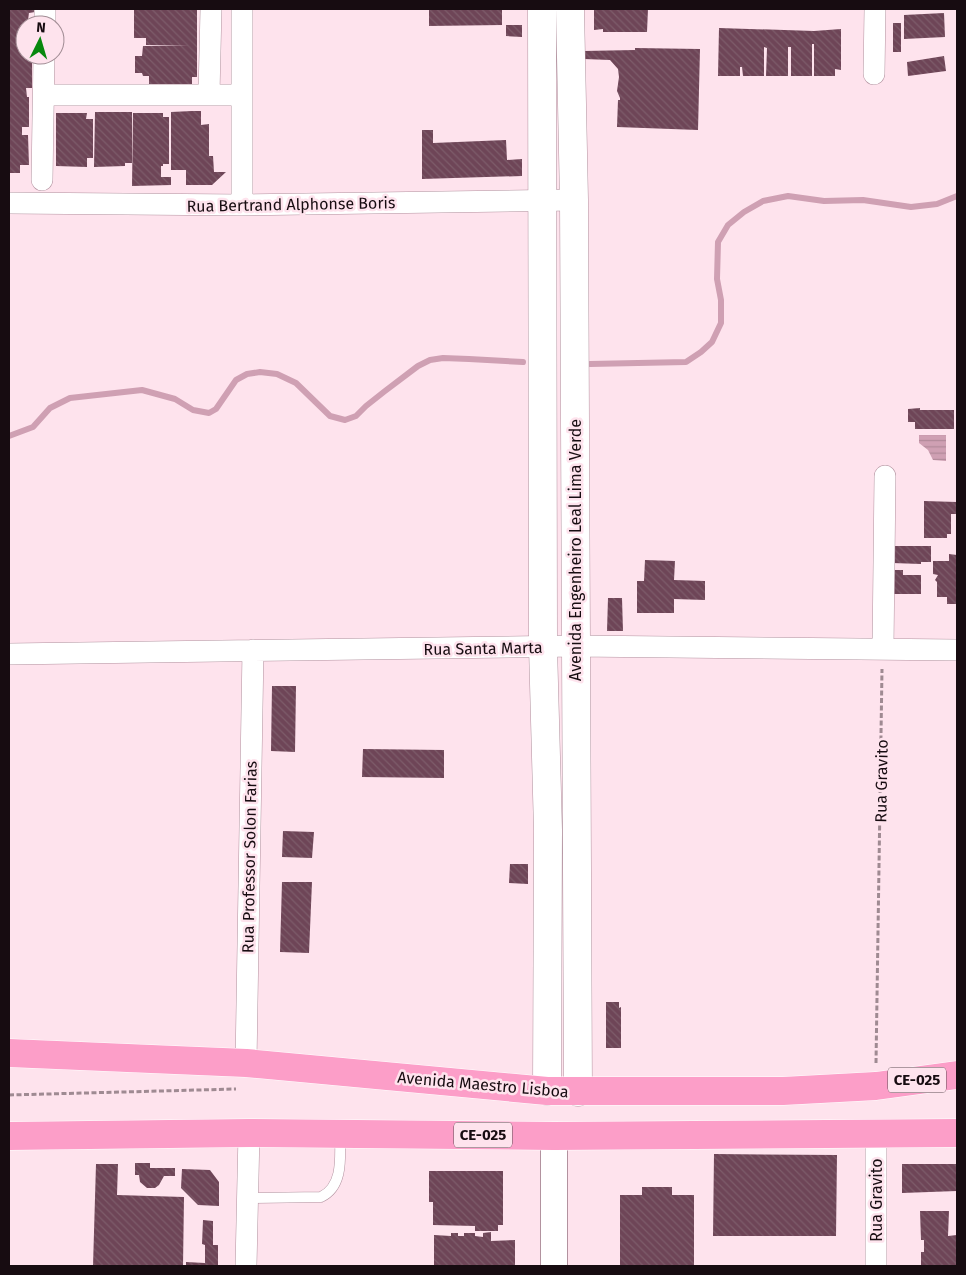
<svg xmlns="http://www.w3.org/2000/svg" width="966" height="1275" font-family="'Fira Sans',sans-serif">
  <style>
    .water { fill: url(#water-rules) }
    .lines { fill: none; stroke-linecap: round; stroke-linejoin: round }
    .stream { stroke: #cfa0b3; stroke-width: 6 }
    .building { fill: url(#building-back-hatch) }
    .service-casing { stroke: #b2929f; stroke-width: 11 }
    .minor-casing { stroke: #b2929f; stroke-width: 22 }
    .tertiary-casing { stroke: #b2929f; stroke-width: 28 }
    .secondary-casing { stroke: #b2929f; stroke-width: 29 }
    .trunk-casing { stroke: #fff; stroke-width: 29 }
    .path { stroke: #9f8a92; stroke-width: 3; stroke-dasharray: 5 2.5; stroke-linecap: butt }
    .service { stroke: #fff; stroke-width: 10 }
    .minor { stroke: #fff; stroke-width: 21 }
    .tertiary { stroke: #fff; stroke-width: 26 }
    .secondary { stroke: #fff; stroke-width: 28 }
    .trunk { stroke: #fc9ec8; stroke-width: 28 }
    .labels { text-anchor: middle; stroke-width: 5; stroke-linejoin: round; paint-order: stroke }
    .shield { fill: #fee3ed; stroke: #5c4c53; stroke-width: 1 }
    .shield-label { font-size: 15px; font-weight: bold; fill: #170c11 }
    .street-label { font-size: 16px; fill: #170c11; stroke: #fee3ed }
  </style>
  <defs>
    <pattern id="water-rules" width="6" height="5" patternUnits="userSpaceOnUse" patternTransform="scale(1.25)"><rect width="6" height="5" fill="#cfa0b3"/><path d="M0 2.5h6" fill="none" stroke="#b18999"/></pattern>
    <pattern id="building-back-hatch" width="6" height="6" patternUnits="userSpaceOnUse" patternTransform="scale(1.25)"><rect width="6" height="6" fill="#6e4557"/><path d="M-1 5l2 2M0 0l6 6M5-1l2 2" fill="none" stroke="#7d5c6a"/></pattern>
  </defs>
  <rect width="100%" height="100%" fill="#fee3ed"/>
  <path class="water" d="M919,435H946V461L933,460L928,450L919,443Z"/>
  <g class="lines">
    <path class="stream" d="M590,364L686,362L701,352L712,342L721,323V300L717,279L718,242L728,225L744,212L763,201L788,196L824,201L863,200L911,207L937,204L957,196
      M9,436L33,427L50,408L70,398L142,390L175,399L193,410L209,413L216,409L236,380L247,374L260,372L277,374L296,383L330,416L345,420L356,416L366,406L385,391L418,366L430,360L443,358L469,359L523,362"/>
  </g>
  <path class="building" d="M9,9H35V12L29,13L28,20H35V25H25V55H28V59H32V88H26L27,97H29V127H22V135H28L29,165H20V173H9Z
    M134,9H197V77H192V84H149V76H143L142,73H135V56H142L143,46H189L146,45V38H134Z
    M429,9H502V25L429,26Z
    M594,9H648L647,32H603V29L594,30Z
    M944,13L945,37L904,39V15Z
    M893,23H901V52H893Z
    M506,25H522V37L506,36Z
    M719,28L814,31L841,29V70L835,69V76H814V44H812V76H791V47H788V76H766L767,48L764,47V76H743L742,67H740V76H718Z
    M635,48L700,49L698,130L617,127L618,100H620V98L617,91L619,77L618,69L610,60L584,59V51L635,50Z
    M944,56L946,71L908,76L907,62Z
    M192,111H201V125L209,124V156H213L214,172H226L212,185H186V170H171V112Z
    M95,112H132V163H125V166L94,167Z
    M56,113H87L86,119H93V158H87V167L56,166Z
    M133,113H163V117H169V164H163V166H161V177H171V185L132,186Z
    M422,130H433V143L506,140L507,160L522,159V176L422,179Z
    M920,408V410H954V429H915V422H908V409Z
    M924,501L957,502V514H951V534H947V538H924Z
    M892,546H931V562H921V564L892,563Z
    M949,554L957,555V604H947V597H937V582L935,580L938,575L933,574V561H949Z
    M645,560L675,561L674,580L705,581V600L674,599V613H637V581H644Z
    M892,570H903V575H921V594H893Z
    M608,598H622L623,631H607Z
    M272,686H296L295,752L271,751Z
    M363,749L444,750V778L362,777Z
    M283,831L314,832L312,858L282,857Z
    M510,864H528V884L509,883Z
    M282,882H312L309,953L280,952Z
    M606,1002H619V1008L621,1007V1048H606Z
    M714,1154L837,1155L836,1236H713Z
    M135,1163H150V1168H175V1176H164L159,1185L155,1188H147L140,1182L139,1175H135Z
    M96,1164H118L117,1195L184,1197L183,1266H93Z
    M902,1164H957V1191L902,1193Z
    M182,1169L210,1170L219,1182V1206L198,1205L181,1188Z
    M429,1171H503V1225H498V1231H475V1226L433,1225V1202H429Z
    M642,1187H672V1195H694V1266H620V1195H642Z
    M920,1211H949L948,1236L957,1235V1266H921V1252H924V1240H921Z
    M203,1220L213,1221V1245H218V1266H186V1262L205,1263V1245L202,1244Z
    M491,1232V1241L515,1240V1266H434V1235L451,1236V1233H458V1236H464V1233H475V1236L483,1237V1233Z"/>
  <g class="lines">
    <g class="service-casing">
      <path id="service" d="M248,1198L321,1197C344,1186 340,1156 340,1134"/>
    </g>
    <g class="minor-casing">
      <path id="minor" d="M45,25V9
        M874,74L875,9
        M209,94L211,9
        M44,95H242
        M42,180L44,55
        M9,203L242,205L574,200
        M242,205V9
        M883,649L885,476
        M9,654L575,646L957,650
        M246,1063L253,650
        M246,1266L249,1133
        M876,1266V1134"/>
    </g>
    <g class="tertiary-casing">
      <path id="tertiary" d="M554,1136V1266"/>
    </g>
    <g class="secondary-casing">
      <path id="secondary" d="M542,9L543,647L548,830L547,1091
        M570,9L574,200L578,1092"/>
    </g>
    <g class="trunk-casing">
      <path id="trunk" d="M9,1053L246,1063L547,1091H783L876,1086L957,1075
        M9,1136L249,1133L554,1136L957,1133"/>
    </g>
    <path class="path" d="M876,1063L882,669
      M9,1095L236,1089"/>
    <use href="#service" class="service"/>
    <use href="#minor" class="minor"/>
    <use href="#tertiary" class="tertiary"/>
    <use href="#secondary" class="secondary"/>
    <use href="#trunk" class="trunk"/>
  </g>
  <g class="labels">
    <g class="shield">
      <rect x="888" y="1067.5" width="58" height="25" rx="4"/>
      <rect x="454" y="1122.5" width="58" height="25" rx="4"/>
    </g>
    <g class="shield-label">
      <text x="917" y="1085">CE-025</text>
      <text x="483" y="1140">CE-025</text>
    </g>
    <g class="street-label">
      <text transform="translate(291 204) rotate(-1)" y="6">Rua Bertrand Alphonse Boris</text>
      <text transform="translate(575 550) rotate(-90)" y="6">Avenida Engenheiro Leal Lima Verde</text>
      <text transform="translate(483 648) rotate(-1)" y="6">Rua Santa Marta</text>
      <text transform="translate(881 781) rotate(-89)" y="6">Rua Gravito</text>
      <text transform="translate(249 857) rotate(-89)" y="6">Rua Professor Solon Farias</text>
      <text transform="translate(483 1084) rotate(5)" y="6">Avenida Maestro Lisboa</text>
      <text transform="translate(876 1200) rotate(-90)" y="6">Rua Gravito</text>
    </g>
  </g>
  <rect width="966" height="1275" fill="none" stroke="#170c11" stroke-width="20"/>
  <g transform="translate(40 40) rotate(5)"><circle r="24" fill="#fee3ed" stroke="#a28d95"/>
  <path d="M0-4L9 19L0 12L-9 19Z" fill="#07880d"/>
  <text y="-8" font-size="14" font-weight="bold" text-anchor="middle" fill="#170c11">N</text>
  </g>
</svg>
